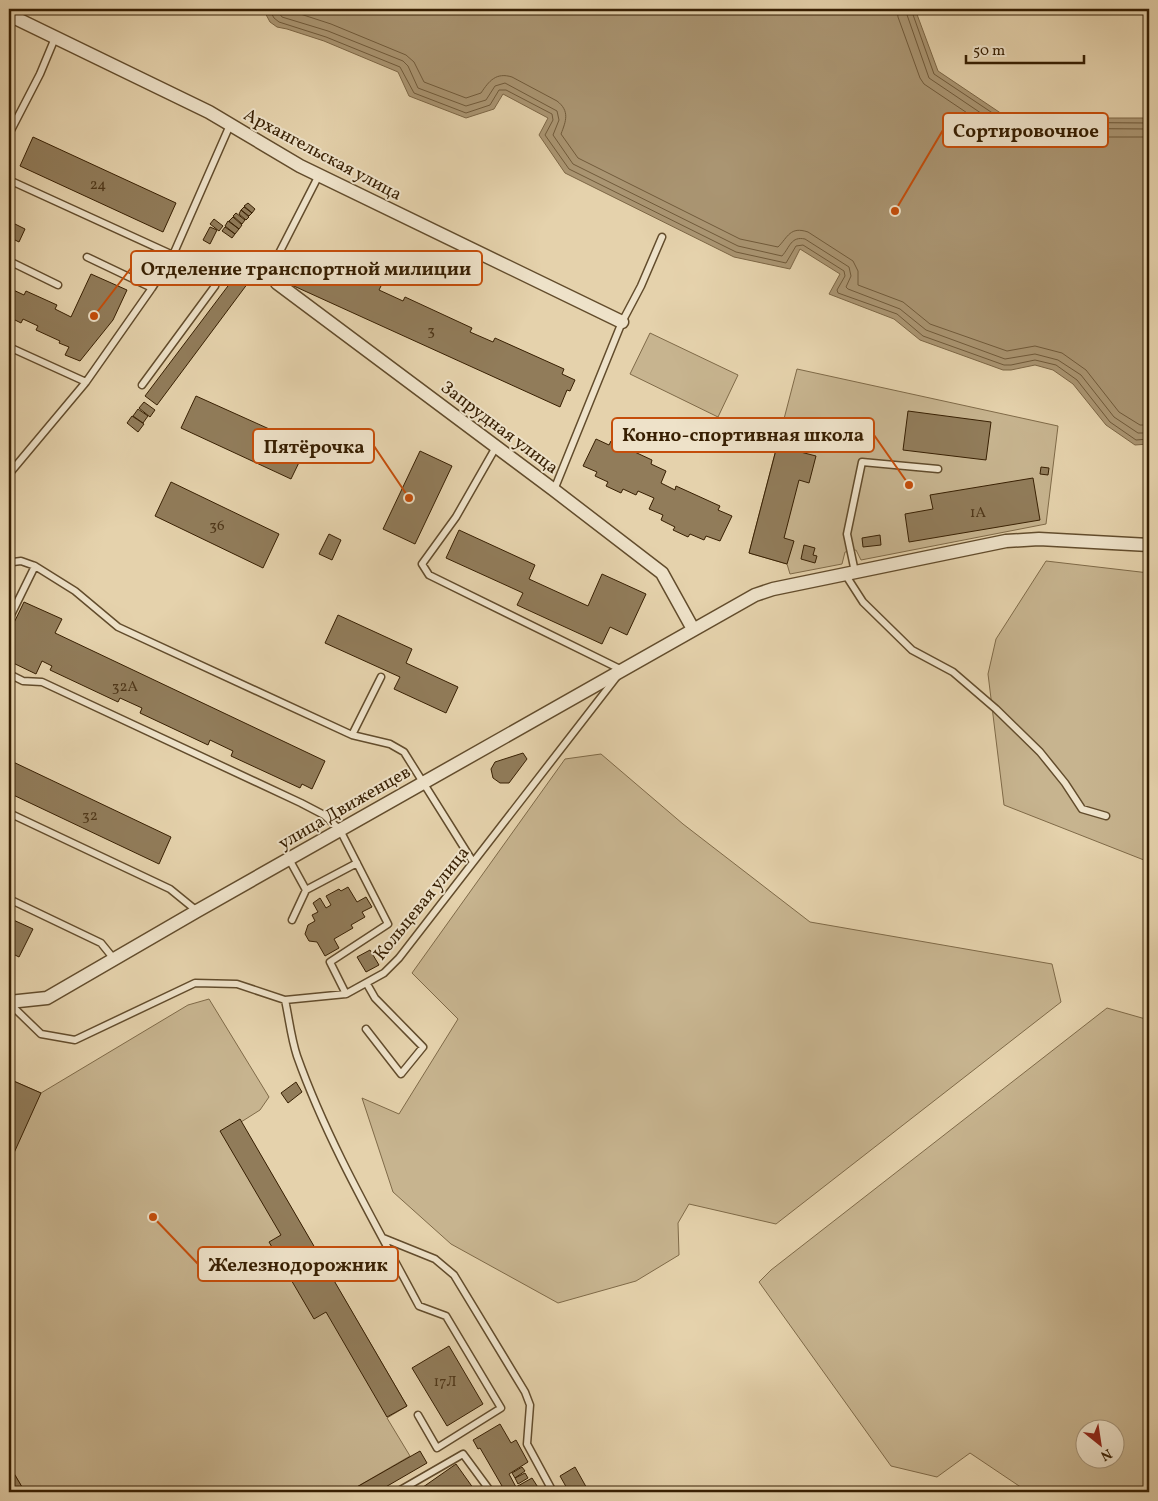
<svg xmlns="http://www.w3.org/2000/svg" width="1158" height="1501" font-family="Vollkorn,serif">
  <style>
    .green { fill: #c7b48f; stroke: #7f6a48; fill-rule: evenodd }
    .water { fill: #aa9572; stroke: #7c6645 }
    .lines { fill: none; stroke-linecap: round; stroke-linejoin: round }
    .shore { stroke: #705a3a; stroke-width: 1 }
    .building { fill: #917c5a; stroke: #371f02 }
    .lane-casing { stroke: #624c2c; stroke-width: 9 }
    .street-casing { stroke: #624c2c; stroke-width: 15 }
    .lane { stroke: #eee2c9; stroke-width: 6 }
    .street { stroke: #eee2c9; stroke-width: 12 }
    .labels { text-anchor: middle; stroke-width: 4; stroke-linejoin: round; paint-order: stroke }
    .number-label { font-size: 15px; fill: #4e3618 }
    .street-label { font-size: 18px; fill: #371f02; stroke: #eee2c9 }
    .leader { fill: none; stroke: #c54d0a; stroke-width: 2 }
    .callout-dot { fill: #c54d0a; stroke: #eee2c9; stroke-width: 2 }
    .callout { fill: #eee2c9; stroke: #c54d0a; stroke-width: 2 }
    .callout-label { font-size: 19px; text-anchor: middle; font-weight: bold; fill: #371f02 }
  </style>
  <rect width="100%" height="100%" fill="#e5d2ac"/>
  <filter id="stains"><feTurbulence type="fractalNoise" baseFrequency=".004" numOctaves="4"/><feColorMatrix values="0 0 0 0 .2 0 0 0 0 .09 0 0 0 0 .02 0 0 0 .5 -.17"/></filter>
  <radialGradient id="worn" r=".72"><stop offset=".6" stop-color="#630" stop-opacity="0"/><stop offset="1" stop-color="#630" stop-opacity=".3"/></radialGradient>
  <path class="green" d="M650,333L738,375L718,417L630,374Z
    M797,369L1058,426L1046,524L861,560L856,550L845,552L842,564L790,574L787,564L749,553Z
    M1046,561L1149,573V862L1004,805L988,674L996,639Z
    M601,754L683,824L810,922L1052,964L1061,1002L776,1224L689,1204L678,1223L679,1255L636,1281L558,1303L451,1244L393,1192L362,1098L399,1114L458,1019L412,973L565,759Z
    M209,999L269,1097L260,1110L241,1122L407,1406L387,1418L410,1456L348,1492H25L9,1465V1079L41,1093L188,1005Z
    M1107,1008L1149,1020V1492H1028L970,1453L937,1477L891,1466L759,1282L771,1270ZM1086,1428H1116V1458H1086Z"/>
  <path class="water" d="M263,9H915L938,71L1008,118H1149V444L1135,445L1106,425L1073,384L1053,370L1035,365L1011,370H1003L920,340L894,319L829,294L840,274L800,249L790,269L734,257L565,173L539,135L548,118L503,94L494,109L466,118L409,96L398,72L324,41L287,29L277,27L270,22Z"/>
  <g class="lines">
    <path class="shore" d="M269,9L274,18L279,22L326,37L400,67L414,93L466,113L490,105L499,90H506L552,114L553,120L545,135L569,169L736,252L786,263L796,246L803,245L844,271L845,276L837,290L838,293L897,314L923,336L1004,365H1011L1035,360L1056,365L1077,380L1110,422L1136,440L1149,439
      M276,9L282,17L328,31L403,61L408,66L418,88L466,106L486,100L495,86L505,83L557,111L559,120L553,135L573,164L738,246L782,256C790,247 791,236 805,239L849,267L851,276L846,287L848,289L900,309L926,330L1005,359L1035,354L1058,360L1081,375L1114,417L1138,433H1149
      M285,9L331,24L406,55L414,62L424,82L466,98L481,93C489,81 496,72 512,77L557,101C570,111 566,121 561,134L578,158L740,239L778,247C788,237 790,226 808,232L853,261L858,271V285L903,302L930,324L1007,351L1035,346L1062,353L1086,370L1119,412L1140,425H1149
      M897,9L898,17L920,78L924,84L1000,135L1009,137H1149
      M905,9L929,78L1003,128L1149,129
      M911,9L934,74L1006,122L1149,123"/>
  </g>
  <path class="building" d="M33,137L176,203L163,232L20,166Z
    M248,203L255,209L252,213L244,206Z
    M244,207L252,213L249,216L241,210Z
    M241,210L249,217L246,220L239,214Z
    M236,213L245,220L242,224L233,216Z
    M233,217L242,225L239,229L229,221Z
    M214,219L223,226L219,231L210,224Z
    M9,221L25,229L19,242L9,237Z
    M228,221L239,229L235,234L225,226Z
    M210,227L217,230L210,244L203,240Z
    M225,227L235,234L232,238L222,231Z
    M296,253L311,260L313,255L381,286L379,290L403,301L405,297L472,328L470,332L493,342L495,338L564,369L562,374L575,380L570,391L567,390L560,407L285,282L293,265L290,264Z
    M91,274L127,290L113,320L80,361L65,355L69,347L59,343L60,341L36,330L38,326L23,319L21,323L9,317V288L24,295L26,291L57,305L55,309L71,317Z
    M237,274L248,283L157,405L145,396Z
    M196,396L307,446L291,479L181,428Z
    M144,402L155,410L150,417L139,408Z
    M138,409L148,416L143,423L133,416Z
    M908,411L991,422L986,460L903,450Z
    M132,416L144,424L138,432L127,423Z
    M596,439L609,445L611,441L652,460L651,464L666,471L661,483L675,490L676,486L720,506L718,510L732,516L720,541L706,536L704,540L690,534L688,537L673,530L675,527L661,520L663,515L649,509L654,498L638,491L636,495L623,489L621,493L606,486L608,482L595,476L597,472L583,466Z
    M777,446L816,456L809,483L799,480L784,538L794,541L787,564L749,553Z
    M420,451L452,466L415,544L383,529Z
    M1041,467L1049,468L1048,475L1040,474Z
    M1033,478L1040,520L909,542L905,514L933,509L930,495Z
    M171,482L279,534L263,568L155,516Z
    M459,530L535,565L529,579L588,606L602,574L646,594L627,635L610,627L602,644L517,605L523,593L446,558Z
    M329,534L341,540L332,560L319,554Z
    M880,535L881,545L863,547L862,538Z
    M804,545L815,548L813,555L817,556L815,563L801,559Z
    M24,602L62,619L55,633L325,761L312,789L302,784L300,788L231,756L233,751L210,740L208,745L140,713L142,708L120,698L118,702L50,670L52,666L42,661L36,674L9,661V633Z
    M338,615L412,649L406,663L458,687L446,713L394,689L400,677L325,643Z
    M523,753L527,759L509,783H500L493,778L491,769L495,762Z
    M9,760L171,837L159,864L9,793Z
    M348,887L357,902L366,897L372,907L362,912L365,917L351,925L353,928L334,939L339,948L325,956L317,942L309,941L305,934L308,925L315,921L312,915L318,912L313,903L320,898L326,908L331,905L326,896L339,889L341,891Z
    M9,918L33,929L19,957L9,952Z
    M370,950L379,965L366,972L357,957Z
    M9,1079L41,1093L9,1164Z
    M296,1082L302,1092L288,1103L281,1093Z
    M240,1119L407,1406L387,1417L326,1312L314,1319L269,1242L281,1235L220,1131Z
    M449,1346L483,1404L447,1426L412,1368Z
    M500,1424L511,1443L516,1440L528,1462L509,1474L516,1487L532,1478L541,1492H503L500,1487L502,1486L480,1448L478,1449L473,1440Z
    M420,1451L427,1463L377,1492H348Z
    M456,1464L476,1492H416Z
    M9,1465L25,1492H9Z
    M522,1467L525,1471L515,1478L512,1473Z
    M575,1467L589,1492H569L560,1476Z
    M525,1473L528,1478L518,1484L515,1478Z"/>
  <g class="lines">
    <g class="lane-casing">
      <path id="lane" d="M9,134L40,74L55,38
        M9,180L173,255L225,256L259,261L272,267L319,175
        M87,257L152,288
        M9,261L58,285
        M9,347L86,382
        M142,385L215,286L225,256
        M9,474L86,382L152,288L173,255L230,125
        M554,490L622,322L641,286L662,237
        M9,566L13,562L21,561L35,566L75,591L118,627L352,735L390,744L404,752L473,862
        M855,572L847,534L862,462L938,469
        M845,574L863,602L912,650L953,672L996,709L1040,752L1065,783L1082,809L1106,816
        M9,619L35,566
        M9,674L23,681L42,682L301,803L324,815L340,830L388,924L330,962L346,994
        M352,735L381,677
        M9,813L170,889L197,911
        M289,859L306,890L357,863
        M9,899L101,943L114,959
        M292,920L306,890
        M285,1000C289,1018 291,1038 297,1056C328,1143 376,1225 419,1306L446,1316L501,1408L437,1448L418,1415
        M9,1003L41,1034L75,1040L195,983L237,984L285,1000L346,994L384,973L399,958L622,670L429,575L422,564L456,517L496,447
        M366,1029L401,1074L423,1047L375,998L367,984
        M383,1238L435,1259L454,1275L525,1392L530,1405L527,1444L553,1492
        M397,1492L463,1454L491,1492"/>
    </g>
    <g class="street-casing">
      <path id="street" d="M9,15L209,112L300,166L622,322
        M272,267L277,283L554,490L662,573L693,629
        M9,1002L47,998L197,911L755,595L773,589L1006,541L1039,539L1149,545"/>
    </g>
    <use href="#lane" class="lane"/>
    <use href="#street" class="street"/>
  </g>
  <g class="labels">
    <g class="number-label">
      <text x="98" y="189">24</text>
      <text x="431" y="335">3</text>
      <text x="978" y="517">1А</text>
      <text x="217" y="530">36</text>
      <text x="125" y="691">32А</text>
      <text x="90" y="820">32</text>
      <text x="445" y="1386">17Л</text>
    </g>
    <g class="street-label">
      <text transform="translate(323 154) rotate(28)" y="6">Архангельская улица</text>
      <text transform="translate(500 427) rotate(37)" y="6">Запрудная улица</text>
      <text transform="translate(344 807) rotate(-30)" y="6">улица Движенцев</text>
      <text transform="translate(421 903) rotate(-51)" y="6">Кольцевая улица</text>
    </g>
  </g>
  <path class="leader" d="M895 211L943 130M94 316L131 268M909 485L874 435M409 498L374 446M153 1217L198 1264"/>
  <g class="callout-dot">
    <circle cx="895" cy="211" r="5"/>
    <circle cx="94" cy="316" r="5"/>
    <circle cx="909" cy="485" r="5"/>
    <circle cx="409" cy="498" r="5"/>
    <circle cx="153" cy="1217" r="5"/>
  </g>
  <g class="callout">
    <rect x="943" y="113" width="165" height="34" rx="5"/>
    <rect x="131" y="251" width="351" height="34" rx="5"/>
    <rect x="612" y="418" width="262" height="34" rx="5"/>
    <rect x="253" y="429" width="121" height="34" rx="5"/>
    <rect x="198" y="1247" width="200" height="34" rx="5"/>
  </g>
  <g class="callout-label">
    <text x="1026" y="137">Сортировочное</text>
    <text x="306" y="275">Отделение транспортной милиции</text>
    <text x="743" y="441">Конно-спортивная школа</text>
    <text x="314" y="453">Пятёрочка</text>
    <text x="298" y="1271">Железнодорожник</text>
  </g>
  <rect width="1158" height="1501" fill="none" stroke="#e5d2ac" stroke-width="30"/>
  <rect x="10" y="10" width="1138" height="1481" fill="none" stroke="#371f02" stroke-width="2.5"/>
  <rect x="15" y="15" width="1128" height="1471" fill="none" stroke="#371f02"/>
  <g transform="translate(1100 1444) rotate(150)"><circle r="24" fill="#eee2c9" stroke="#a59479"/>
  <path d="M0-4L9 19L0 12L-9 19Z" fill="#8f2418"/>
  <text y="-8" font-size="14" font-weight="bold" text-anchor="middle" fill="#371f02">N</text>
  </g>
  <path d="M966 55v8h118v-8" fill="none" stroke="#371f02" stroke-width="2.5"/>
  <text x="973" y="55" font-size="15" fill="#371f02" stroke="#eee2c9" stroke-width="4" paint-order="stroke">50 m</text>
  <rect width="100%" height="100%" filter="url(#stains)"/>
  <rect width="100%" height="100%" fill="url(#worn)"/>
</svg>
